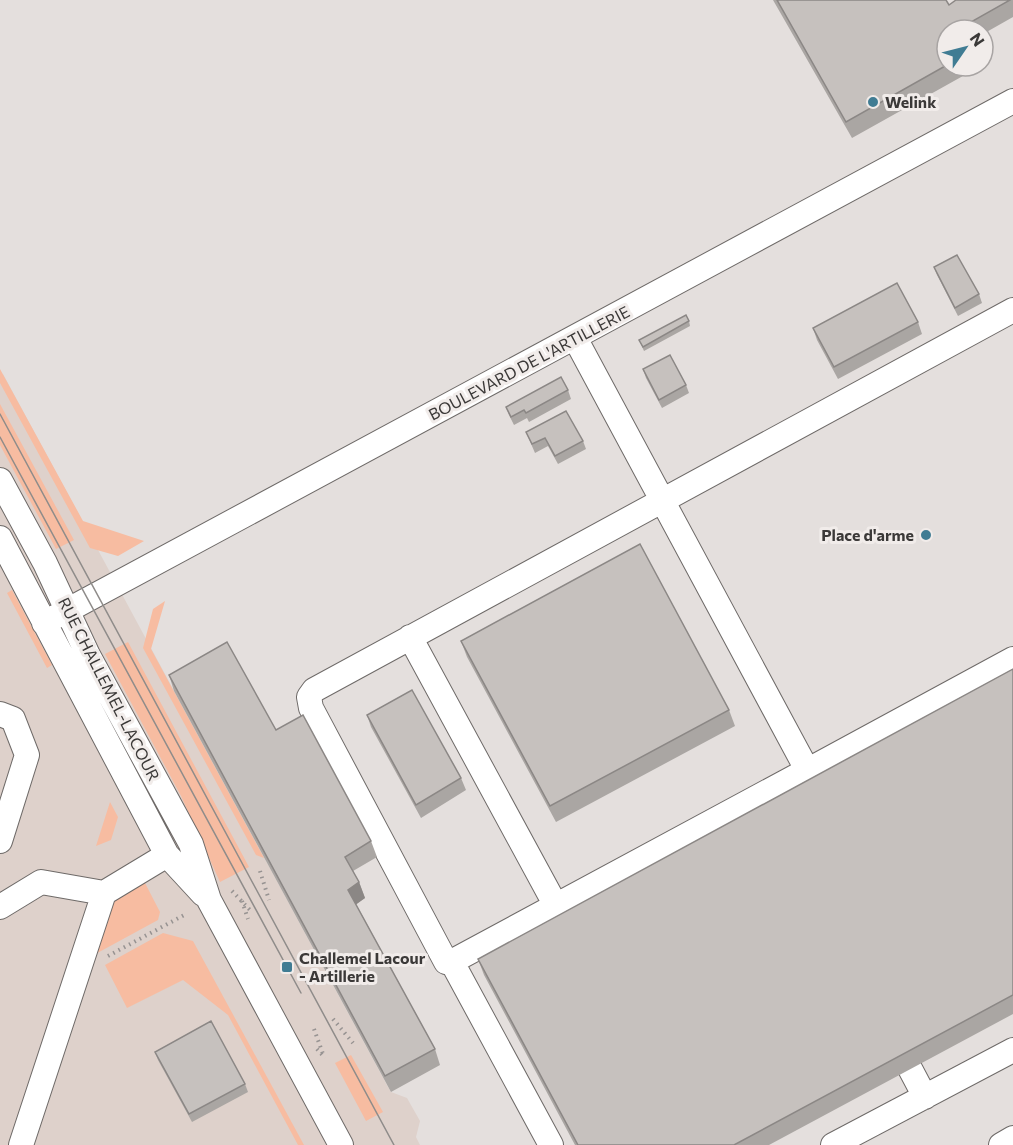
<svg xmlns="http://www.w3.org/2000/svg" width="1013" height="1145" font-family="Commissioner,sans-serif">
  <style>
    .built { fill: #ded1cb }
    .green { fill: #f7bca1 }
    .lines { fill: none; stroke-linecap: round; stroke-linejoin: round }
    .minor-casing { stroke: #6e6a68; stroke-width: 26 }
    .path { stroke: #979392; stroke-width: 4; stroke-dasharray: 1.5 4.5; stroke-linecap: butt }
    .minor { stroke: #fff; stroke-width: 24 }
    .tram { stroke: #8f8c8a; stroke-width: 1.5 }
    .wall { fill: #aaa6a3 }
    .shaded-wall { fill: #8b8785 }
    .building { fill: #c6c1be; stroke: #8b8785; stroke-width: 1.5 }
    .poi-dot { fill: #407c93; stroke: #f1ecea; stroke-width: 2 }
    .labels { text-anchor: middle; stroke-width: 6; stroke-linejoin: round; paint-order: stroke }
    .poi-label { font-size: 16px; font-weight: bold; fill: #3b3938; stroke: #f1ecea; text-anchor: start }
    .street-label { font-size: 16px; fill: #3b3938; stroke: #f1ecea }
  </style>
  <rect width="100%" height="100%" fill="#e4dfdd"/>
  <path class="built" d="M3,374L388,1087L391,1092L407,1098L420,1121L416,1137L420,1145H0V376Z"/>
  <path class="green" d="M0,369L83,521L144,541L118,556L90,548L0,383Z
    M0,404L74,540L56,549L0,445Z
    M12,590L52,665L47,668L7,593Z
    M165,601L151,649L264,858L256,855L143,648L153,609Z
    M128,642L249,867L220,882L181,796L105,654Z
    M110,802L118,817L111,840L96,846Z
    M145,883L160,912L158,920L90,957C101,927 108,888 145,883Z
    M163,933L193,941L304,1145H298L228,1015L183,980L127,1008L105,965Z
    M351,1055L383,1112L366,1121L335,1063Z"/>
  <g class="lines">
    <g class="minor-casing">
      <path id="minor" d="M575,338L805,766
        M0,480L45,563L88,655L191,844L209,900L341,1145
        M0,538L167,855L203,894
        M44,623L1013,101
        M410,637L556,906
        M0,714L13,719L27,755L0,841
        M812,768L1013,659
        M0,907L41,882L104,893
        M453,961L802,773L804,766L811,767L813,772
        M446,962L311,708L309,697L314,690L1013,310
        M453,964L551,1145
        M896,1042L925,1097
        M21,1145L104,893L167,855
        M833,1145L1013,1050
        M1001,1145L1013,1138"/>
    </g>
    <path class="path" d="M260,871L269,900
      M232,891L250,910
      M242,901L248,919
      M108,956L186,914
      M333,1019L353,1043
      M314,1029L323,1054
      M317,1049L325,1058"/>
    <use href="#minor" class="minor"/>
    <path class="tram" d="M0,414L394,1145
      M0,437L301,993"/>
  </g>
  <path class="wall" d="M773,0H946L949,5L956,0H1013V17L983,34V30H947V66L979,67L852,138Z
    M934,267L979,294L982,303L958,316L937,275Z
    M689,321L690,326L644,351L639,340Z
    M918,322L922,334L838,379L817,340L813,328Z
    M643,369L686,385L689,393L662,408L646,378Z
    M568,390L571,399L529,422L527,418L514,425L509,415L506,407Z
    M526,432L583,441L586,449L558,464L548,446L535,453Z
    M461,641L729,710L735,726L556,822L467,657Z
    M1013,669V1014L769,1145H575L484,975L478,959Z
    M169,675L276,730L371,841L377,857L353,871L359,882L365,898L356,904L435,1049L440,1065L391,1092L174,691Z
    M367,715L461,778L466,790L421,818L371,727Z
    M155,1052L245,1084L248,1092L192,1122L158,1060Z"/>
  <path class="shaded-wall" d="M359,882L365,898L354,906L348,890Z"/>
  <path class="building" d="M777,0H946L949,5L956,0H1010L962,27L963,30H947V65L846,122Z
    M957,255L979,294L955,308L934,267Z
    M897,283L918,322L834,367L813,328Z
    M686,315L689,321L643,347L639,340Z
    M670,355L686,385L659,400L643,369Z
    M561,377L568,390L526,413L524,410L511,417L506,407Z
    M566,411L583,441L555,456L545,438L532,444L526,432Z
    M640,544L729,710L550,806L461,641Z
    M227,642L276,730L303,715L371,841L345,857L359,882L348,890L435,1049L385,1076L169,675Z
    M1013,669V995L734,1145H578L478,959Z
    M412,690L461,778L416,805L367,715Z
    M211,1021L245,1084L189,1114L155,1052Z"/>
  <g class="poi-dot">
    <circle cx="873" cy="102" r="6"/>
    <circle cx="926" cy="535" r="6"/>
    <rect x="281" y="961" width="12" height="12" rx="3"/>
  </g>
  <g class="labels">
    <g class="poi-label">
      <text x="885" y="108">Welink</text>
      <text x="914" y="541" text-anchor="end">Place d'arme</text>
      <text x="299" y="964">Challemel Lacour<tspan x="299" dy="18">- Artillerie</tspan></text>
    </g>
    <g class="street-label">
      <text transform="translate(529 363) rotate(-28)" y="6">BOULEVARD DE L'ARTILLERIE</text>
      <text transform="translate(109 689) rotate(63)" y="6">RUE CHALLEMEL-LACOUR</text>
    </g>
  </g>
  <g transform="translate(965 48) rotate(55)"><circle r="28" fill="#f1ecea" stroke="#a8a4a3" stroke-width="1.5"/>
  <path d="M0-4.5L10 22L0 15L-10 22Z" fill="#407c93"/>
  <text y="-9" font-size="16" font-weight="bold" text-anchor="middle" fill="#3b3938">N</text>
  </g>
</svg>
